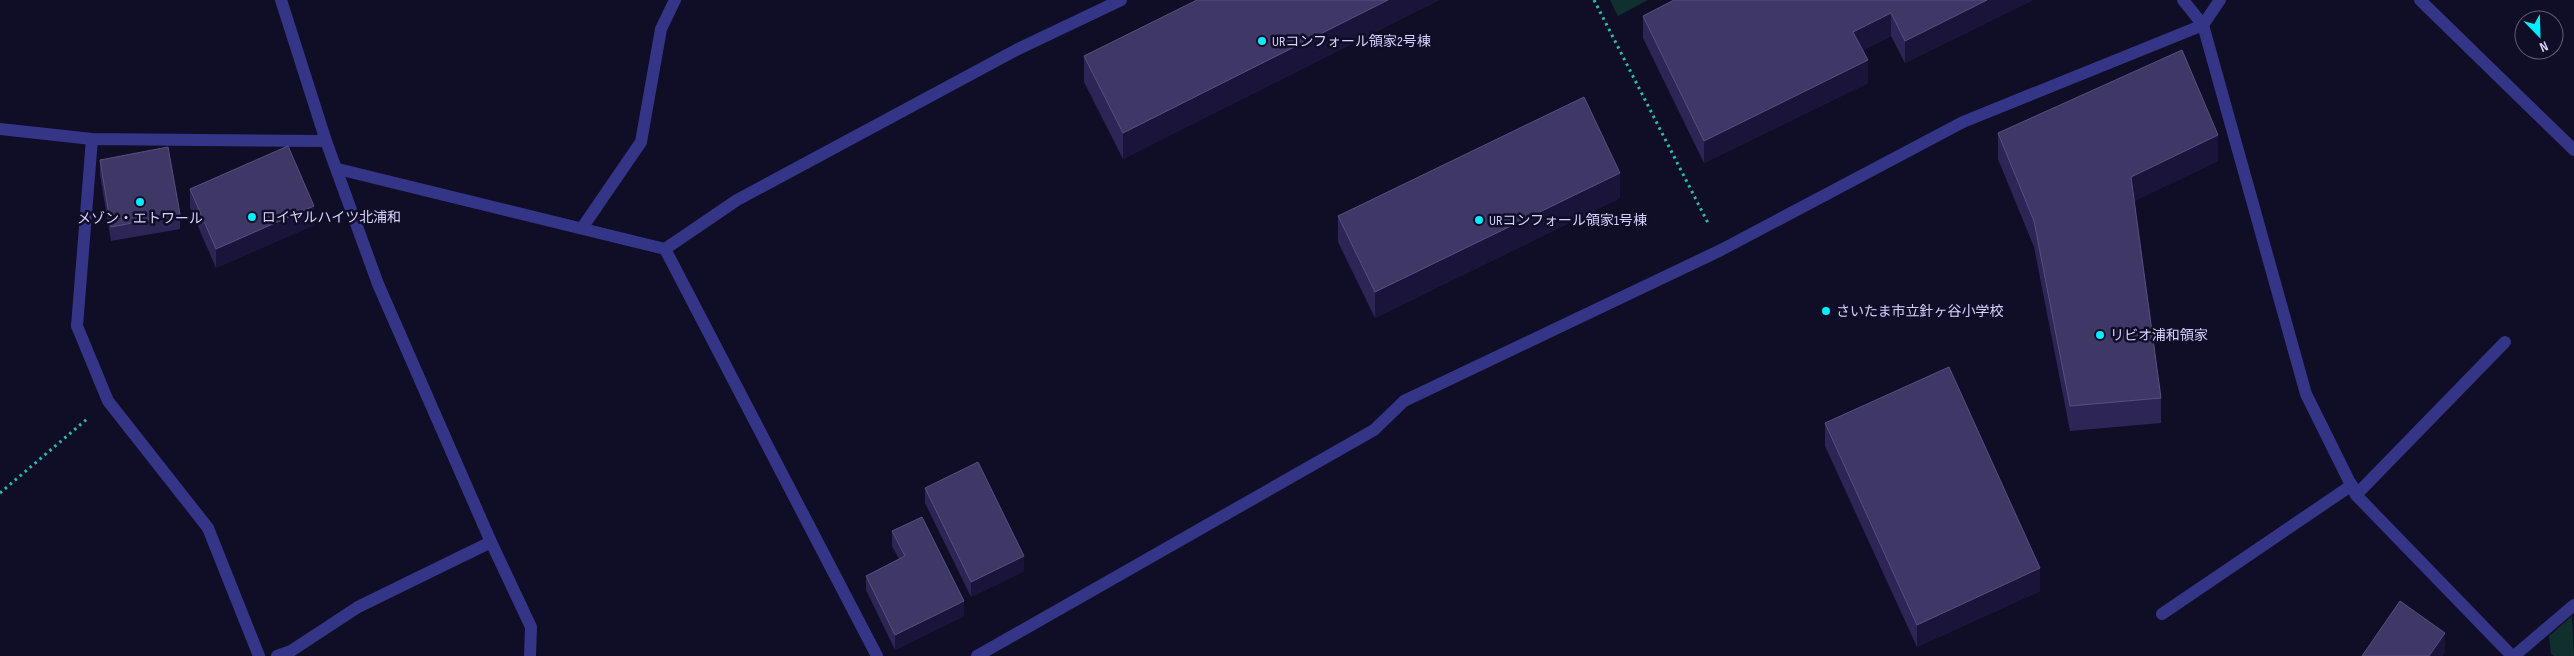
<svg xmlns="http://www.w3.org/2000/svg" width="2574" height="656" font-family="'Sofia Sans Condensed','Noto Sans JP',sans-serif">
  <style>
    .green { fill: #10302e }
    .lines { fill: none; stroke-linecap: round; stroke-linejoin: round }
    .path { stroke: #26beaf; stroke-width: 3; stroke-dasharray: 2.5 4; stroke-linecap: butt }
    .minor { stroke: #353588; stroke-width: 12 }
    .wall { fill: #2d2555 }
    .shaded-wall { fill: #1a143a }
    .building { fill: #3f3867; stroke: #56507f }
    .poi-dot { fill: #00eefd; stroke: #100d26; stroke-width: 2 }
    .labels { text-anchor: middle; stroke-width: 5; stroke-linejoin: round; paint-order: stroke }
    .poi-label { font-size: 14px; fill: #d5d2ff; stroke: #100d26; text-anchor: start }
  </style>
  <rect width="100%" height="100%" fill="#100d26"/>
  <path class="green" d="M1610,0H1648L1618,16Z
    M2572,616L2574,656H2554L2551,654L2549,636Z"/>
  <g class="lines">
    <path class="path" d="M1594,0L1709,225
      M0,493L87,419"/>
    <path class="minor" d="M281,0L326,141L378,284L491,542L531,627L530,656
      M2183,0L2203,25L2306,394L2356,495L2512,656
      M2420,0L2574,150
      M0,129L92,139L326,141
      M92,139L77,326L108,401L208,528L259,656
      M338,169L665,249L737,200L1018,49L1121,0
      M582,228L641,142L661,29L675,0
      M665,249L877,656
      M2356,495L2505,342
      M2162,614L2352,485
      M277,656L291,651L358,607L491,542
      M977,656L1374,430L1404,401L1721,250L1963,122L2203,25L2220,0
      M2514,656L2574,605"/>
  </g>
  <path class="wall" d="M1197,0H1439L1123,159L1084,82V56Z
    M1674,0H2033L1905,63L1891,36L1863,50L1868,83L1704,163L1643,38V16Z
    M1998,133L2218,161L2134,201L2161,398V423L2070,431L2034,247L1998,159Z
    M100,160L180,214V229L111,241L100,175Z
    M190,189L314,225L216,268L190,208Z
    M1620,198L1375,318L1338,242V216Z
    M1825,423L2040,591L1917,647L1825,446Z
    M925,488L1024,571L971,597L925,503Z
    M892,531L964,616L895,650L866,590V576L899,559L892,546Z"/>
  <path class="shaded-wall" d="M1388,0H1439L1123,159V133Z
    M1987,0H2033L1905,63V41Z
    M1891,13V36L1853,55V32Z
    M1868,60V83L1704,163V141Z
    M2218,135V161L2131,203V177Z
    M1620,173V198L1375,318V292Z
    M314,206V225L216,268V249Z
    M1024,556V571L971,597V582Z
    M2040,568V591L1917,647V625Z
    M964,601V616L895,650V635Z
    M2445,633V652L2442,656H2429Z"/>
  <path class="building" d="M1197,0H1388L1123,133L1084,56Z
    M1674,0H1987L1905,41L1891,13L1853,32L1868,60L1704,141L1643,16Z
    M2182,50L2218,135L2131,177L2161,398L2070,406L2034,221L1998,133Z
    M1584,97L1620,173L1375,292L1338,216Z
    M288,146L314,206L216,249L190,189Z
    M168,147L180,214L111,227L100,160Z
    M1949,367L2040,568L1917,625L1825,423Z
    M978,462L1024,556L971,582L925,488Z
    M922,517L964,601L895,635L866,576L905,556L892,531Z
    M2400,601L2445,633L2429,656H2362Z"/>
  <g class="poi-dot">
    <circle cx="1262" cy="41" r="5"/>
    <circle cx="140" cy="202" r="5"/>
    <circle cx="252" cy="217" r="5"/>
    <circle cx="1479" cy="220" r="5"/>
    <circle cx="1826" cy="311" r="5"/>
    <circle cx="2100" cy="335" r="5"/>
  </g>
  <g class="labels">
    <g class="poi-label">
      <text x="1272" y="46">URコンフォール領家2号棟</text>
      <text x="262" y="222">ロイヤルハイツ北浦和</text>
      <text x="140" y="223" text-anchor="middle">メゾン・エトワール</text>
      <text x="1489" y="225">URコンフォール領家1号棟</text>
      <text x="1836" y="316">さいたま市立針ヶ谷小学校</text>
      <text x="2110" y="340">リビオ浦和領家</text>
    </g>
  </g>
  <g transform="translate(2539 35) rotate(157)"><circle r="24" fill="#100d26" stroke="#5f5c7d"/>
  <path d="M0-4L9 19L0 12L-9 19Z" fill="#00eefd"/>
  <text y="-8" font-size="14" font-weight="bold" text-anchor="middle" fill="#d5d2ff">N</text>
  </g>
</svg>
